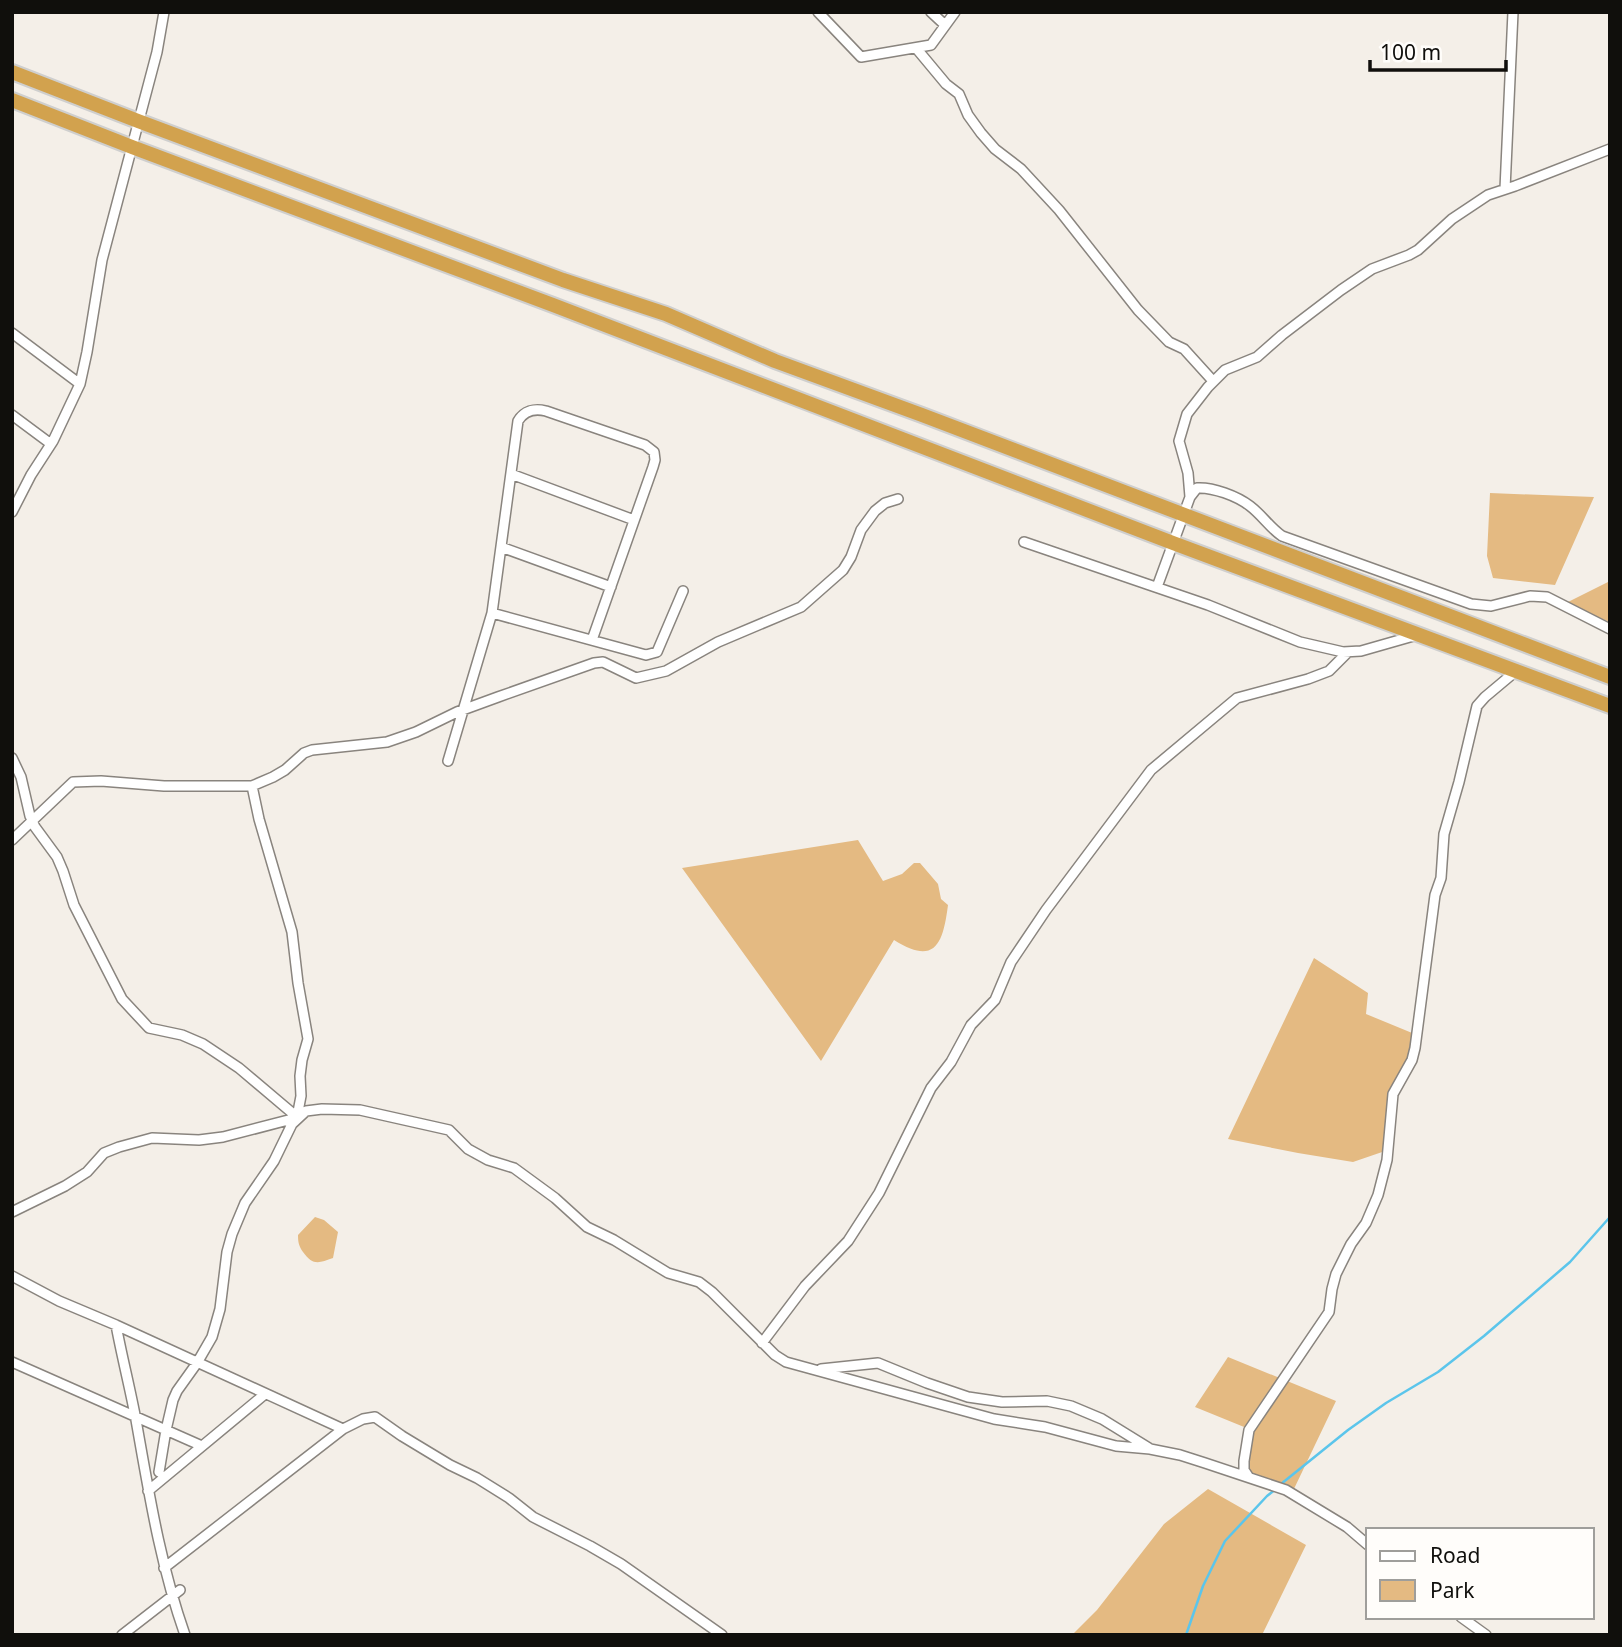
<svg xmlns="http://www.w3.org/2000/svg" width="1622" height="1647" font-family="'Noto Sans',sans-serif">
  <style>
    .green { fill: #e4ba82 }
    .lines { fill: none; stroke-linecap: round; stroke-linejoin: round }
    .stream { stroke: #5bc5eb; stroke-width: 2.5 }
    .minor-casing { stroke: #89847e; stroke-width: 12 }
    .trunk-casing { stroke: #cfcfce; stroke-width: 18 }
    .minor { stroke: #fff; stroke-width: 9 }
    .trunk { stroke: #d2a24e; stroke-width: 14 }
  </style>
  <rect width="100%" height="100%" fill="#f4efe8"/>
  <path class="green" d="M1490,493L1594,497L1555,585L1493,578L1487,556Z
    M1610,581V622L1564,604Z
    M858,840L883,881L902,874L914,863H920L938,884L941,899L948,905C943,944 935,966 894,940L821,1061L682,868Z
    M1314,958L1368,993L1366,1014L1417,1035L1415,1048L1397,1085L1388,1150L1353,1162L1298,1153L1228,1139Z
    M315,1217L324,1220L338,1232L333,1258C319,1263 313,1266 303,1252C299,1246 298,1243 298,1235Z
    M1228,1357L1336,1401L1292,1493L1248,1476L1249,1429L1195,1407Z
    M1208,1489L1306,1545L1262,1635H1072L1097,1610L1164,1524Z"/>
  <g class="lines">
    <path class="stream" d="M1281,1484L1348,1430L1386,1403L1438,1372L1484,1336L1570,1262L1610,1217
      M1186,1635L1203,1586L1225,1541L1267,1496L1276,1489"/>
    <g class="minor-casing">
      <path id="minor" d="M818,12L861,57L931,45L955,12
        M931,12L945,25
        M916,48L946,84L959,94L968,115L981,133L995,149L1021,169L1059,210L1138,310L1169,342L1184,349L1213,381
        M1505,189L1513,12
        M12,333L80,384
        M12,415L51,444
        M511,474L634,520
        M1190,497L1197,488C1213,487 1237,496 1250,506C1262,515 1270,528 1282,536L1471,604L1491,606L1530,596L1547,597L1610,629
        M12,512L31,475L53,441L80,384L87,352L102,260L157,52L164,12
        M1024,542L1208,605L1300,642L1343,652L1361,651L1417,635
        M501,547L611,587
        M1157,587L1190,497L1188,473L1179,441L1187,414L1208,387L1225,370L1257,357L1282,335L1341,290L1372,269L1409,255L1418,250L1452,219L1488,195L1515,186L1610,149
        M492,613L646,655L657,652L683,591
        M12,758L21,777L30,816L35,827L57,857L63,871L74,905L122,999L149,1028L182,1035L203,1044L239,1068L297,1117
        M448,761L492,613L518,421C524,411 534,408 546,411L645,445L654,452L655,460L653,467L592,640
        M252,786L259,819L292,932L298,983L308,1039L302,1060L300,1076L301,1096L297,1117
        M12,840L73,782L101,781L164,786H252L273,777L285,770L304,753L312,750L387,742L416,732L457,712L498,697L594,663L603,662L636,678L666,671L718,642L801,607L843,570L851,557L861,530L875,511L885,503L898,499
        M12,1212L65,1186L87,1172L104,1153L119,1147L152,1138L199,1140L223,1137L296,1118
        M12,1276L59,1301L116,1325L343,1429
        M116,1325C122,1357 130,1388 136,1420C149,1493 160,1564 185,1635
        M762,1343L805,1286L848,1241L879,1193L931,1088L951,1062L971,1025L995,1000L1011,962L1046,910L1151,770L1237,698L1308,679L1329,671L1348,652
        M12,1362L202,1446
        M821,1369L878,1363L927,1383L968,1397L1002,1402L1047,1401L1071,1406L1102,1419L1149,1448
        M159,1472L166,1430L173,1400L177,1391L197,1363L212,1337L220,1309L227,1252L232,1234L245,1203L274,1161L292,1124L306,1111L322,1109L360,1110L449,1130L468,1149L488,1160L514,1168L555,1198L587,1227L614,1240L668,1273L699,1282L712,1292L775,1355L786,1362L994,1419L1045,1427L1116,1446L1150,1449L1180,1455L1205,1463L1286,1490L1347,1527L1368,1545
        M1248,1476L1244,1470V1461L1249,1430L1329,1312L1332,1289L1336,1274L1351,1244L1366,1223L1378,1195L1387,1160L1393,1094L1412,1060L1415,1048L1435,895L1441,878L1444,834L1459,782L1477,706L1485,697L1516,671
        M148,1491L265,1394
        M164,1568L343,1429L363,1419L375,1417L402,1436L450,1465L477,1478L509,1498L533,1517L590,1546L621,1564L722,1635
        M1461,1617L1486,1635
        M122,1635L180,1590"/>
    </g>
    <g class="trunk-casing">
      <path id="trunk" d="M12,72L138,121L563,280L666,314L775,361L922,415L1610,677
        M12,100L132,147L553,305L1173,543L1610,706"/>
    </g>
    <use href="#minor" class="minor"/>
    <use href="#trunk" class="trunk"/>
  </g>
  <rect width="1622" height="1647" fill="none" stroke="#100f0c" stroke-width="28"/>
  <rect x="1366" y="1528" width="228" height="91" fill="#fffdfa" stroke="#9f9e9b" stroke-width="2"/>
  <rect x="1380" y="1551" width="35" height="10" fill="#ffffff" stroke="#9f9e9b" stroke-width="2"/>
  <text x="1430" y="1563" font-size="21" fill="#100f0c">Road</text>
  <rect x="1380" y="1580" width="35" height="21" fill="#e4ba82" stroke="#9f9e9b" stroke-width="2"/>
  <text x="1430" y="1598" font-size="21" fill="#100f0c">Park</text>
  <path d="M1370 60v10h136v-10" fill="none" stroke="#100f0c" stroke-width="3.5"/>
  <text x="1380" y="60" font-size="21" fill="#100f0c" stroke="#fffdfa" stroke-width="5" paint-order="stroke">100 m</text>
</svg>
